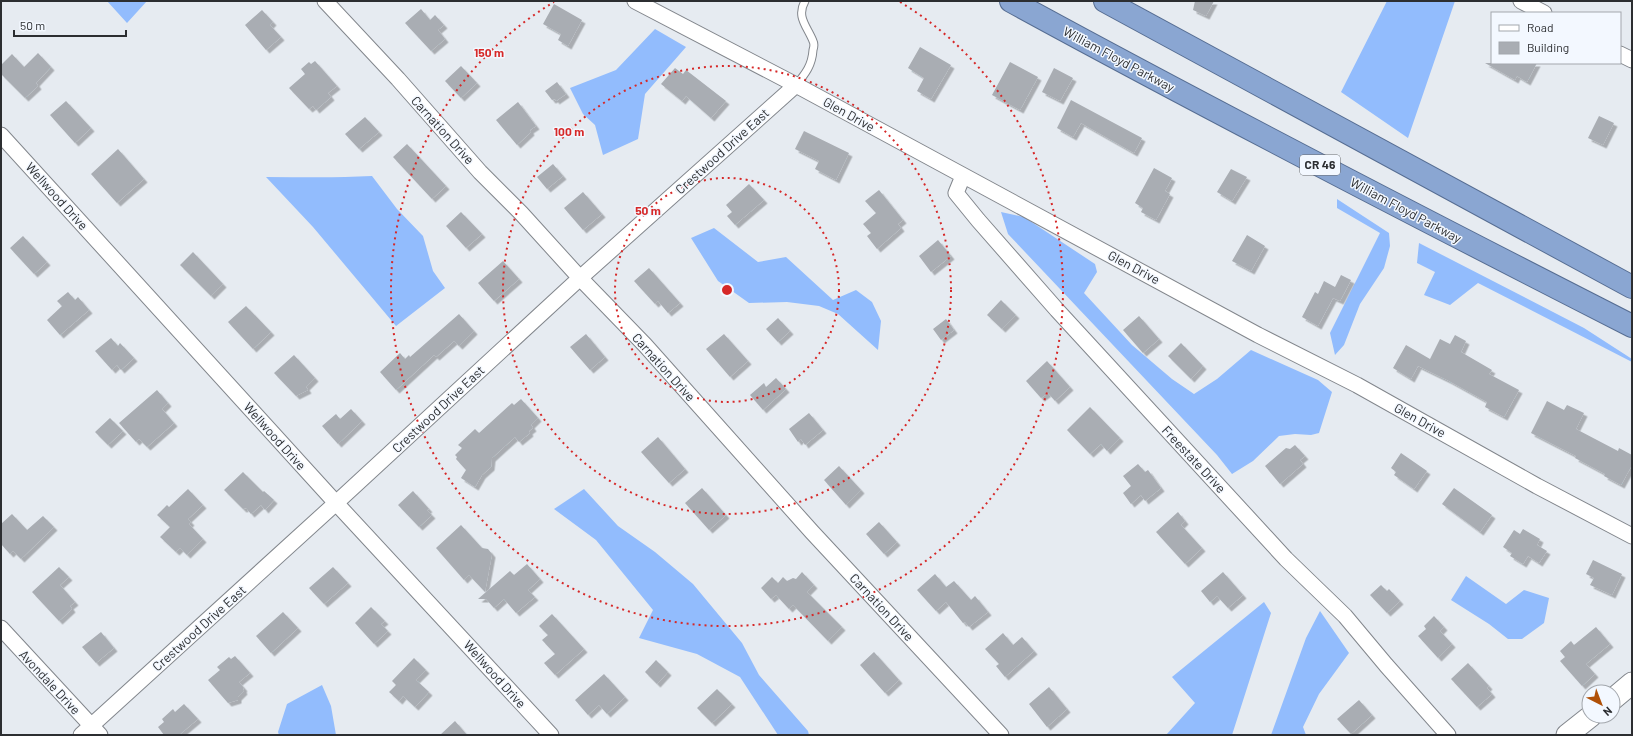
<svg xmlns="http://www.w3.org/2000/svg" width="1633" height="736" font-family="Barlow,sans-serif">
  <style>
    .forest { fill: #92bcfd }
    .building { fill: #a9adb3; filter: url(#shadow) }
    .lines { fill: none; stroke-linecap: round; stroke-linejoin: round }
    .service-casing { stroke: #82868c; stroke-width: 9 }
    .minor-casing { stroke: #82868c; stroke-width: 17 }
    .secondary-casing { stroke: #82868c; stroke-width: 23 }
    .trunk-casing { stroke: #566d92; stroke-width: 24 }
    .service { stroke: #fff; stroke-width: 7 }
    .minor { stroke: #fff; stroke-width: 15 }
    .secondary { stroke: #fff; stroke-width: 21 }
    .trunk { stroke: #8aa6d2; stroke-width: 22 }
    .ring { fill: none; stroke: #d62828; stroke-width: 2; stroke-dasharray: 2 4 }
    .labels { text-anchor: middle; stroke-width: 3; stroke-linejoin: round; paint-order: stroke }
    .shield { fill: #f3f8ff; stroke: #686b6f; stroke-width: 1 }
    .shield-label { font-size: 12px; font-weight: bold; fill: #2c2e31 }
    .street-label { font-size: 13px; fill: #2c2e31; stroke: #f3f8ff }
    .centre { fill: #d62828; stroke: #f3f8ff; stroke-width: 2 }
    .ring-label { font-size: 12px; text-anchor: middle; font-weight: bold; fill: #d62828; stroke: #f3f8ff; stroke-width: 3; stroke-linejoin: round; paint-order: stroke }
  </style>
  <defs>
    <filter id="shadow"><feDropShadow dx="3.5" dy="3.5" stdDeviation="0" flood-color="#0004"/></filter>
  </defs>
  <rect width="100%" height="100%" fill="#e6ebf1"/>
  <path class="forest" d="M107,1H147L127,23Z
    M1387,1H1455L1408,138L1341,92Z
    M655,29L686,47L645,94L638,139L603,155L595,125L583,114L570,88L616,70Z
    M372,176L397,209L423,236L433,271L445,288L396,326L313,227L266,177C301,177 336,178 372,176Z
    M1337,199L1389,233L1390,246L1384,268L1360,304L1344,345L1335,355L1330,333L1380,233L1337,208Z
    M1001,212L1024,217L1095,264L1097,272L1084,293L1132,345L1172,379L1194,394L1217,379L1251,350L1318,380L1332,392L1319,433L1311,435L1295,434L1279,436L1253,461L1232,474L1217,455L1008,234Z
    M714,228L758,262L786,257L833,300L856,290L872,302L881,321L878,350L838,314L819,306L787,302L749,303L718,281L691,238Z
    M1419,243L1584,328L1632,359V362L1478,283L1450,305L1424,295L1435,272L1417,263Z
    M584,489L618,526L655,552L693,584L742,643L759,675L808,731L809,735H778L740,677L697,654L639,638L653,610L596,540L554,509Z
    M1466,576L1506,604L1524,590L1549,598L1544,623L1522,639H1508L1489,624L1451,600Z
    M1264,602L1271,613L1232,735H1166L1195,703L1172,677Z
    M1320,611L1349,653L1319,694L1303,727L1306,735H1271L1306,638Z
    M322,685L331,706L336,735H279L278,732L287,704Z"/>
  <path class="building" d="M1195,1H1214L1206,16L1193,10Z
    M554,4L582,20L568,46L558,40L561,34L543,24Z
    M421,9L430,20L435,15L444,25L438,30L445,39L431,51L405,23Z
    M262,10L273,22L270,25L281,37L266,50L245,25Z
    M920,47L951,65L931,99L917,91L924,78L908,68Z
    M38,53L51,67L36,83L38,86L25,98L1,74V65L12,54L24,67Z
    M315,61L337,86L328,93L331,97L316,110L313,106L309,109L289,88L305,74L301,69L309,62L311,64Z
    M1010,62L1038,77L1020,110L992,95Z
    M1485,63H1537L1527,82L1517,76L1515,80Z
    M461,66L477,83L461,98L445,81Z
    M675,68L683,74L686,70L726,101L711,118L686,96L682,101L661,84Z
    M1054,68L1073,78L1060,101L1042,92Z
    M557,82L566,94L556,101L555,99L552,100L545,91Z
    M1071,100L1142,138L1134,153L1081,123L1073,137L1057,128Z
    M66,101L91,128L75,143L50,115Z
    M518,102L536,126L530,130L531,132L517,145L496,120Z
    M1599,116L1614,123L1603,145L1588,138Z
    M365,117L379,132L359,149L345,134Z
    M804,131L849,153L836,180L815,169L819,161L795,149Z
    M407,144L446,186L432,199L393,157Z
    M118,149L144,179L117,203L91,174Z
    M553,164L563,176L547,189L537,177Z
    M1154,168L1172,178L1165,191L1170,194L1156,220L1141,212L1143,208L1135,203Z
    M1231,169L1247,177L1232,201L1217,192Z
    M749,184L764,200L735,225L727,216L732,212L726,205Z
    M879,190L903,220L898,224L901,228L877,249L867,236L871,233L863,224L876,213L865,201Z
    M583,192L602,214L583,230L564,208Z
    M461,212L482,234L466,248L446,226Z
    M1247,235L1265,246L1251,271L1232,261Z
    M23,236L47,262L34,274L10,248Z
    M938,240L951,256L931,272L919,256Z
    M193,252L223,284L211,296L180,265Z
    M503,261L519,279L494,301L478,283Z
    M649,268L680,303L668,313L658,301L655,304L634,281Z
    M1341,275L1351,280L1340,301L1333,298L1318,326L1302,317L1315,292L1318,294L1324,281L1335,287Z
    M68,292L75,300L78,297L89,310L60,335L47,320L62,306L57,301Z
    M1001,300L1016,315L1002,329L987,315Z
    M246,306L271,332L253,349L228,322Z
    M459,314L474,331L459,346L454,341L436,357L434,355L396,390L380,372L400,353L405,359L409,355L410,357Z
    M1139,316L1159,339L1143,353L1123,330Z
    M778,318L790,331L778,342L766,329Z
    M946,319L954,330L941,340L933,329Z
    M586,334L605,357L590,370L570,347Z
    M724,334L748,361L730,377L706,349Z
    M1455,335L1466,341L1461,352L1492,370L1489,374L1519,390L1504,417L1485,407L1487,402L1449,381L1418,366L1411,379L1393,368L1406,345L1430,359L1440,339L1450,344Z
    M111,338L118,346L120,343L134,358L121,370L117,365L112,370L95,351Z
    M1181,343L1203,366L1191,379L1168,356Z
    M294,355L315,378L306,387L308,390L296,396L274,373Z
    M1047,361L1070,387L1055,401L1048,393L1041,398L1026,381Z
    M776,378L786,389L763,410L750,395L764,383L766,387Z
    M157,390L168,403L162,409L174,423L147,447L139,439L136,442L119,423Z
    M521,399L538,418L531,425L533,428L529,431L530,433L519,442L515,437L492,458L491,467L482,475L475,487L461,478L466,470L456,459L457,457L455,455L462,448L458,445L475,429L479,433L512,403L514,405Z
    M1547,401L1564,410L1567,405L1584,413L1576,429L1618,451L1619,448L1632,455V465L1621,485L1604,476L1605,474L1575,458L1576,456L1531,433Z
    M1090,407L1120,438L1107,451L1101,444L1090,454L1067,430Z
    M351,409L362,421L338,444L322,426L336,414L340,419Z
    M809,413L823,430L805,445L801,439L798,442L789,429Z
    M110,418L123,431L108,445L95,432Z
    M658,437L685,469L669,483L641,452Z
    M1295,445L1305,456L1300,460L1303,464L1280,484L1265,466L1286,448L1290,449Z
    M1401,453L1427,471L1414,489L1394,475L1396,472L1391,468Z
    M1138,464L1145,472L1148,470L1161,488L1145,501L1141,495L1131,504L1123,493L1131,486L1123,476Z
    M839,466L861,490L846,505L824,480Z
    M243,472L263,492L264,491L274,500L265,510L261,505L251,514L246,508L243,509L224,490Z
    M702,488L726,515L709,530L685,503Z
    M1454,488L1492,515L1480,532L1442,504Z
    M188,489L203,505L188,519L191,522L189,524L203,539L187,555L180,548L176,552L160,537L170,527L157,515L167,505L169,507Z
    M413,491L429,509L427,510L432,515L419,527L398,505Z
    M1178,512L1185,521L1181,525L1202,548L1185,564L1156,532Z
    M12,514L27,530L43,516L54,527L21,559L13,551L10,554L1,544V524Z
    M879,522L897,542L884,554L866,534Z
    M461,525L482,548L488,549L492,554L485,592L469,575L464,580L436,548Z
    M1523,529L1540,539L1537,545L1547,551L1539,563L1528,556L1523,564L1510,556L1512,553L1503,547L1514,530L1520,534Z
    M1593,560L1622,574L1612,595L1590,585L1594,578L1586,574Z
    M527,564L540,579L528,590L535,597L516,613L504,599L494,608L486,599H478L510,571L514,575Z
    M59,567L69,577L60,585L75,602L70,606L72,609L59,621L32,592Z
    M333,567L348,583L324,604L309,588Z
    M802,572L814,585L807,592L842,627L828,641L793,605L789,609L776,595L771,599L761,588L772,577L778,583L783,577L787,581L793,578L796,579Z
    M1223,572L1243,595L1228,608L1217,596L1210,602L1201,591Z
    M935,574L946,587L954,581L971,600L975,596L988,612L969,627L965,622L963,623L946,602L936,611L917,590Z
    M1381,585L1387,591L1389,589L1400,601L1387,613L1370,595Z
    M371,607L385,621L381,624L388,631L374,644L355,623Z
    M283,612L298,628L271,653L256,636Z
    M552,614L584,649L555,675L544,663L555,654L542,640L548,635L539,626Z
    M1434,616L1444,627L1440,631L1452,644L1438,658L1418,636L1426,629L1424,626Z
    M1596,627L1610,644L1586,664L1595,674L1582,686L1560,661L1565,657L1560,651L1571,641L1574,645Z
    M101,632L114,648L96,663L82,647Z
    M1003,633L1013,645L1022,637L1034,651L1005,677L996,666L999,664L985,649Z
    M874,652L899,680L885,693L860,665Z
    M235,656L250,673L239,682L244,688L243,689L244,691L238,697V700L228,703L208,680L220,670L217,667L229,657L231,659Z
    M414,658L426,670L416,680L429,692L415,707L403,696L399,701L389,692L396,685L392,681Z
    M656,660L668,672L657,684L645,672Z
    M1468,663L1489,686L1487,688L1492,694L1477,707L1451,679Z
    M604,674L625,697L607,714L599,705L588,715L575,700Z
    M1049,687L1067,709L1047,727L1029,704Z
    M717,689L732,704L712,723L697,708Z
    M1359,700L1372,715L1351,734L1337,719Z
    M184,704L198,719L179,735H164L158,727L164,722L162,719L173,709L175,712Z
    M455,721L467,735H440Z"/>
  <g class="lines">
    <g class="service-casing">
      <path id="service" d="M796,85C806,73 812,65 813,50C814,47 814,43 813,41C807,26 796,17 805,1"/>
    </g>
    <g class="minor-casing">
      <path id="minor" d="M325,1L398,79L480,172L521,213L580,278L645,345L812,532L1001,735
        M635,1L796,85L1258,335L1357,385L1537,486L1632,536
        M1521,1L1544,13
        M1620,54L1632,60
        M1,135L336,503L551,735
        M963,176L956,193L978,220L1057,310L1286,559L1345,616L1386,665L1448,735
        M1,628L100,735
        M81,735L336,503L580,278L796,85"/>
    </g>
    <g class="secondary-casing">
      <path id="secondary" d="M1613,699L1632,683
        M1567,735L1591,716"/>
    </g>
    <g class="trunk-casing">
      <path id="trunk" d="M1011,1C1216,113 1424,220 1632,326
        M1105,1L1632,287"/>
    </g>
    <use href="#service" class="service"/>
    <use href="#minor" class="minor"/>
    <use href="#secondary" class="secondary"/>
    <use href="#trunk" class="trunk"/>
  </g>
  <g class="ring">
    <circle cx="727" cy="290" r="112"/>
    <circle cx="727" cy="290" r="224"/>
    <path d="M900 2A336 336 0 1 1 554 2"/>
  </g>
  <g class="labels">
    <rect class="shield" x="1300" y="155" width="40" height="20" rx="3"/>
    <g class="shield-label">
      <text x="1320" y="169">CR 46</text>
    </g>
    <g class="street-label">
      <text transform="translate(1119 59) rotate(28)" y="5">William Floyd Parkway</text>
      <text transform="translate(849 114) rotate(29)" y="5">Glen Drive</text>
      <text transform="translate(443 130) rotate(48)" y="5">Carnation Drive</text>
      <text transform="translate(722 151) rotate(-42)" y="5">Crestwood Drive East</text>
      <text transform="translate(57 196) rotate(48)" y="5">Wellwood Drive</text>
      <text transform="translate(1406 210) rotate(28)" y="5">William Floyd Parkway</text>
      <text transform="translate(1134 267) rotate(28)" y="5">Glen Drive</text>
      <text transform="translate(664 367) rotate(48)" y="5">Carnation Drive</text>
      <text transform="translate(438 409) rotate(-43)" y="5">Crestwood Drive East</text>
      <text transform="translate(1420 420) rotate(29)" y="5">Glen Drive</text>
      <text transform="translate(275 436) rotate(48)" y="5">Wellwood Drive</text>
      <text transform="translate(1194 459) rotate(47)" y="5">Freestate Drive</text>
      <text transform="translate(882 607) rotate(47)" y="5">Carnation Drive</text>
      <text transform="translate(199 628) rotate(-42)" y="5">Crestwood Drive East</text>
      <text transform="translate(495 674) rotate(48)" y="5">Wellwood Drive</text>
      <text transform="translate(50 682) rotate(47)" y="5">Avondale Drive</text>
    </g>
  </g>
  <circle cx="727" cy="290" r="6" class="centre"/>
  <g class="ring-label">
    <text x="489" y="57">150 m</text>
    <text x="569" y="136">100 m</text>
    <text x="648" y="215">50 m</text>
  </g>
  <rect width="1633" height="736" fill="none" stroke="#2c2e31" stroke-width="4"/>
  <rect x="1491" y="12" width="130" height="52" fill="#f3f8ff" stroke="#a3a7ad"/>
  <rect x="1499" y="25" width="20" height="6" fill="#ffffff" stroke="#a3a7ad"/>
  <text x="1527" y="32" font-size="12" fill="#2c2e31">Road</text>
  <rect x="1499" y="42" width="20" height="12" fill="#a9adb3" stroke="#a3a7ad"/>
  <text x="1527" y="52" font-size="12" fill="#2c2e31">Building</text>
  <g transform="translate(1601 704) rotate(138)"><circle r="19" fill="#f3f8ff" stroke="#a3a7ad"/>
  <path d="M0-3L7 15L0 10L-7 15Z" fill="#b05007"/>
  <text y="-6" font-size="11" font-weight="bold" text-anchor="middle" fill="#2c2e31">N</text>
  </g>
  <path d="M14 30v6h112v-6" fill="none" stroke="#2c2e31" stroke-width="2"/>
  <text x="20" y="30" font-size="12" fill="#2c2e31" stroke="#f3f8ff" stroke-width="3" paint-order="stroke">50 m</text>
</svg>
